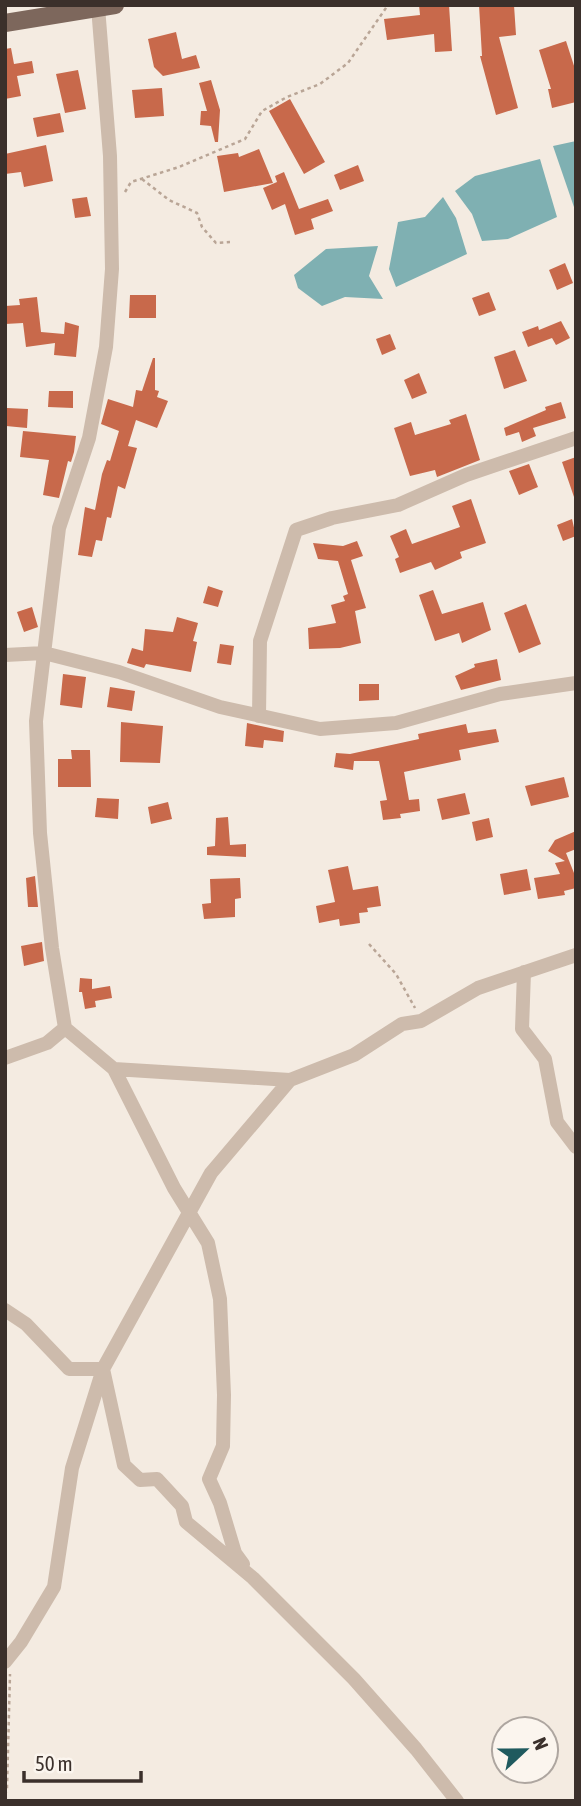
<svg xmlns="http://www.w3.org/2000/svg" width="581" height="1806" font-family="'Asap Condensed',sans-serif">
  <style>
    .water { fill: #7fb0b2 }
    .building { fill: #c8694b }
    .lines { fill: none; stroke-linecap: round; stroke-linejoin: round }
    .path { stroke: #b9a596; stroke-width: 2.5; stroke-dasharray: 3.5 3.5; stroke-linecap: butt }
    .minor { stroke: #cdbbac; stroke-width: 14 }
    .primary { stroke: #7d675c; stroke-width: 18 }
  </style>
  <rect width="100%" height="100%" fill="#f4ebe1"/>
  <path class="water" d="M576,141V210H575L553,146Z
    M540,159L557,217L508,239L482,241L472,214L455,191L475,176Z
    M443,197L456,218L467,254L396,287L389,269L398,222L425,217Z
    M378,246L369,276L383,299L345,297L322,306L298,288L294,275L326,249Z"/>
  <path class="building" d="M419,5H449L452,51L435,52L434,34L387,40L384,19L420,15Z
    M479,5H514L516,35L499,37L518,108L496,115L480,56H482Z
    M176,32L182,59L196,55L200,68L163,76L154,67L148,39Z
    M566,41L576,72V102L552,108L548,89H551L539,50Z
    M11,48L14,64L32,61L34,73L17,76L21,96L5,99V49Z
    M78,70L86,109L65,113L56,74Z
    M211,80L220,110L218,142H215L211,126L200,125L201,111H207L199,83Z
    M162,88L164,116L135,118L132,90Z
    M290,99L325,162L304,174L269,111Z
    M60,113L64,132L37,137L33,118Z
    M46,145L53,181L24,187L21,172L5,174V154Z
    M259,149L273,183L224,192L217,156L238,153L239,157Z
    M358,165L364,181L340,190L334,175Z
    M284,172L299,209L328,199L333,211L311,219L314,229L295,235L285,204L272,210L263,188L277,182L275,176Z
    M87,197L91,216L75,218L72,199Z
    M565,263L573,283L557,290L549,270Z
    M489,292L496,310L479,316L472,298Z
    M130,295H156V318H129Z
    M37,297L41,332L64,334L65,322L79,326L76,357L54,355L55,343L26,347L23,323L5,324V306L20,305L19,299Z
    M561,321L570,338L556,345L552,338L528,347L522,332L538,326L539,330Z
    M390,334L396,349L382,355L376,339Z
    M515,350L527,381L504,389L494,357Z
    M153,358H155V390L159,391L157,397L168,401L157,428L136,420L128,446L137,448L125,489L118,486L111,518L107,517L102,541L96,540L92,557L78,555L85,507L95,510L102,474L107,460L110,461L119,431L101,424L108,399L133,407L136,390L142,391Z
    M419,373L427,393L412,399L404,380Z
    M49,391H73V408L48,407Z
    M561,402L566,418L533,428L536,436L522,442L519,432L506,436L504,428L546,410L545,407Z
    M7,408L28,409L27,428L6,426Z
    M466,414L480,460L437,477L435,470L410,476L394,428L411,422L415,435L451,424L449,420Z
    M23,431L76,436L74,452L71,462L68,461L59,498L43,495L49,460L20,457Z
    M576,457V496L574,497L562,462Z
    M529,464L538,487L519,495L509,471Z
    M471,499L486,543L460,552L462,558L435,570L431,562L400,573L395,559L399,557L390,536L406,529L412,544L460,527L452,506Z
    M572,519L576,536L563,541L557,525Z
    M357,541L363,556L351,560L366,608L355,611L361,643L340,648L309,649L308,628L336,623L331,605L345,601L343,596L348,594L338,561L318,559L313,543L343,546Z
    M208,586L223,591L218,607L203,603Z
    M433,590L442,614L483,602L491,630L462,643L459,633L435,641L419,595Z
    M526,604L541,644L519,653L504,613Z
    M32,607L38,627L24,632L17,612Z
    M177,617L198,623L193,641L197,642L191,672L146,664L144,668L127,663L132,648L143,651L145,629L173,632Z
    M220,644L234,646L231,665L217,663Z
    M497,659L501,680L461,690L455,676L475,667L474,664Z
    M63,674L86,677L82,708L60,705Z
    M359,684H379V700L359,701Z
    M110,687L135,691L132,711L107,707Z
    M121,722L163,726L160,763L120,762Z
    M247,723L284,731L283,742L264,740L263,748L245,746Z
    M466,724L468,733L496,729L499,742L459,750L461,760L404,772L409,800L419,799L420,811L400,814L401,818L383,820L380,801L387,800L379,761H354L353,770L334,767L336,753L350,754L419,739L418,734Z
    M71,750H90L91,787H58V759H72Z
    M564,777L569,797L531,806L525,786Z
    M465,793L470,814L442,820L437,799Z
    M97,798L119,799L118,819L95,817Z
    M168,802L172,819L151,824L148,807Z
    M228,817L230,845L246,844V857L207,855V847L215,846L216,818Z
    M489,818L493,837L476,841L472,822Z
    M576,831V849L566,853L576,878V888L564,891L565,895L538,899L534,878L560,874L555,863L565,861L548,851L555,840Z
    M348,866L353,890L378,886L381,906L367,908L368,912L359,913L360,923L340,926L339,919L319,923L316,906L335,902L328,870Z
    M527,869L531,890L504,895L500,874Z
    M35,876L38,907H28L26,878Z
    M240,878L241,898L235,899V917L204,919L202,904L211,903L210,879Z
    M42,942L44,961L24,966L21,946Z
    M80,978L92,979V989L110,986L112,998L95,1001L96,1007L85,1009L82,992H79Z"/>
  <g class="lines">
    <path class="path" d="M142,179L169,200L197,213L202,227L216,243L230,242
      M125,192L131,182L179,167L245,139L262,111L287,97L320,84L348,63L388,5
      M369,944L396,974L415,1008
      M5,1795L7,1789L10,1674"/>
    <path class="minor" d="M5,655L44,653L119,672L220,707L320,729L396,723L500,694L576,683
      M259,716L260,641L296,530L332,518L398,505L466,475L576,438
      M524,972L522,1029L545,1059L557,1122L576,1147
      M65,1028L52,948L40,833L36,721L59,528L89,438L106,347L112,269L110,156L98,7
      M5,1058L47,1043L65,1028L114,1069L290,1080L354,1055L402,1024L421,1021L478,988L576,955
      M114,1069L174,1188L208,1243L220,1299L224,1395L223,1446L209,1479L220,1503L235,1553L243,1564
      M5,1310L26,1324L69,1369H103L124,1465L140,1480L157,1479L182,1506L186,1522L253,1578L354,1679L416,1749L457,1801
      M5,1662L21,1642L54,1587L72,1468L103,1369L211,1173L290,1080"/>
    <path class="primary" d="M5,23L115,5"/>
  </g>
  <rect width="581" height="1806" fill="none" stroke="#3b302b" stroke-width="14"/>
  <g transform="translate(525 1750) rotate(68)"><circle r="33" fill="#fbf5ee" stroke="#aea6a0" stroke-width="2"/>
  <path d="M0-5L12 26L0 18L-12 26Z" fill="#1f5a5e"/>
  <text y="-10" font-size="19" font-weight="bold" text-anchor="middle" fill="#3b302b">N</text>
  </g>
  <path d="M24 1771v10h117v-10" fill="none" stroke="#3b302b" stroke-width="3.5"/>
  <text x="35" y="1771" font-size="21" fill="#3b302b" stroke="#fbf5ee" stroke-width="5" paint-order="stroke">50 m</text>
</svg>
